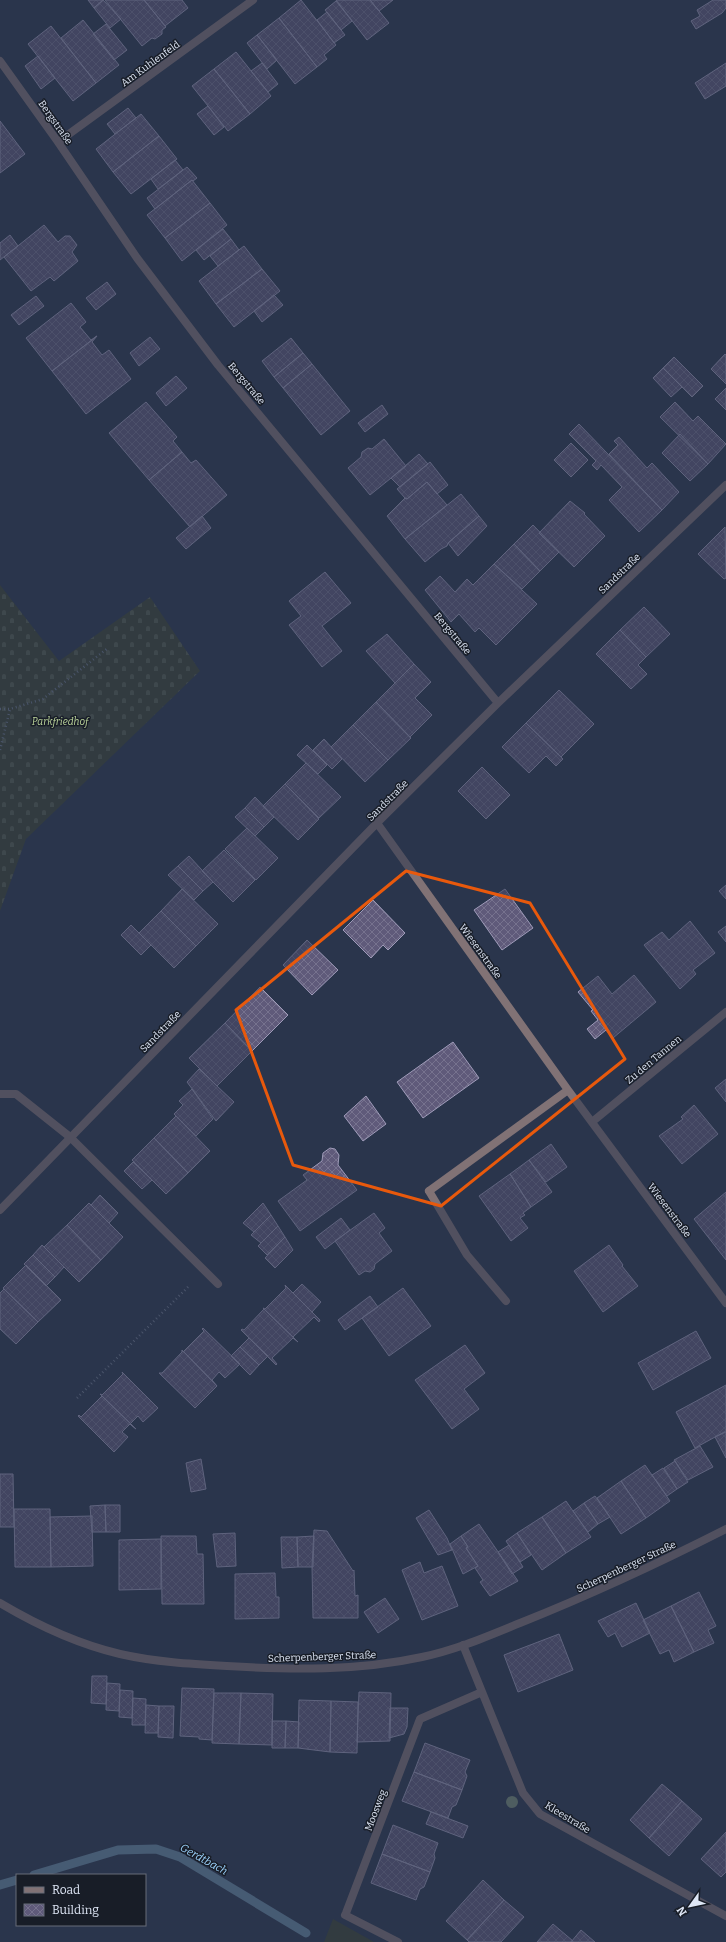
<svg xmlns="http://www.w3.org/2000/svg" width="726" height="1942" font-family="Bitter,serif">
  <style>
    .cemetery { fill: url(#cemetery-stones) }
    .park { fill: #3c4431 }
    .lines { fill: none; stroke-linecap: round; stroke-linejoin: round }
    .stream { stroke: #6989a2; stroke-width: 9 }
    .building { fill: url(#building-cross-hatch); stroke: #9f9bb9 }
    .path { stroke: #717b8f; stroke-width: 2.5; stroke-dasharray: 1 3; stroke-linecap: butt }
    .service { stroke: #817275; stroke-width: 8 }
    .minor { stroke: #817275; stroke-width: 8 }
    .tree { fill: #7b8e78 }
    .marked { fill: none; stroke: #e8590c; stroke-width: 3; stroke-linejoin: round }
    .labels { text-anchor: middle; stroke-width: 3; stroke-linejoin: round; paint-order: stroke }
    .street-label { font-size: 10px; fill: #dee6f5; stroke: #181d27 }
    .park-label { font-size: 10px; font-style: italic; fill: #bdd69c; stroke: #181d27 }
    .water-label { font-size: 11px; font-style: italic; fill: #9bd2fc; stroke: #181d27 }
  </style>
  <defs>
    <pattern id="cemetery-stones" width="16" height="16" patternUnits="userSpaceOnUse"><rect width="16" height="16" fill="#3c4431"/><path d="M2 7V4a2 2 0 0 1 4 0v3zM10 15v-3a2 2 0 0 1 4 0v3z" fill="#585f4f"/></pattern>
    <pattern id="building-cross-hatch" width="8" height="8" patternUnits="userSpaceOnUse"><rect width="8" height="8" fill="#5f5a7a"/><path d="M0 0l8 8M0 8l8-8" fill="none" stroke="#76728e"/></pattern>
  </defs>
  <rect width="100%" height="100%" fill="#2a354c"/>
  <path class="cemetery" d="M0,585L59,661L150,597L200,671L26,839L0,911Z"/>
  <path class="park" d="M333,1919L374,1942H324Z"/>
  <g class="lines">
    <path class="stream" d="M34,1875L118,1850L156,1849L180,1857L306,1933
      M0,1885L17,1880"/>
  </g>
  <path class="building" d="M88,0H103L94,8Z
    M103,0L121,19L110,28L94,8Z
    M105,0H144L166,27L162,30V34L155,39L152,38L142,46Z
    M144,0H182L188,8L165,26Z
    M301,0L336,45L324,55L327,59L317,67L279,18Z
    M336,0H370L389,23L367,40Z
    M370,0H393L379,11Z
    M713,0H726V8L722,13L696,29L691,21L700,16L697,10Z
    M336,1L352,21L341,30L325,10Z
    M327,12L345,35L334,43L317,20Z
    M279,18L317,67L295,84L257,35Z
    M83,20L119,65L96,83L61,38Z
    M106,24L127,50L114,60L93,34Z
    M51,26L96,83L73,101L28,44Z
    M257,35L277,60L267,69L247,43Z
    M236,52L271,96L250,114L214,69Z
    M38,56L55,78L41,89L25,66Z
    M262,63L278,84L268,92L251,71Z
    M726,63V86L705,99L695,83Z
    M214,69L250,114L228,131L192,86Z
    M208,106L224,127L214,135L197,114Z
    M128,108L136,118L115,134L107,124Z
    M141,114L159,136L113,172L96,149Z
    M0,121L25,154L0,173Z
    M159,136L177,159L131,194L113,172Z
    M175,160L183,170L158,189L151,179Z
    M187,167L197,178L193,181L192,180L155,209L147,198Z
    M192,180L210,203L165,238L147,215Z
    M210,203L227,225L182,261L165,238Z
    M44,225L58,242L65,236H70L77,245L72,252L78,261L54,281L50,277L31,291L4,257Z
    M223,229L231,239L204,260L196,250Z
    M10,235L18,246L0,260V243Z
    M231,239L239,250L218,266L210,256Z
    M244,246L262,269L216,304L199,281Z
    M262,269L280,291L234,327L216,304Z
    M107,282L116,294L96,310L86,298Z
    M274,295L283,305L262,322L254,311Z
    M36,296L44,306L19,325L11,315Z
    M71,303L86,322L80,327L91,340L97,336L52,371L26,338Z
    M97,336L92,342L102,355L109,350L131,379L86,414L52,371Z
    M150,337L160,349L139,366L130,353Z
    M291,338L303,353L274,377L262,361Z
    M303,353L312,364L283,388L274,377Z
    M725,354L726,355V384L711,369Z
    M674,357L703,386L692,397L663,368Z
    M312,364L350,411L321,435L283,388Z
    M663,368L682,387L671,397L653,378Z
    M176,376L187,388L166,406L156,393Z
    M726,388V410L715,399Z
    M146,402L177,437L173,441L182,452L149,480L109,433Z
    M675,402L693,421L698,416L726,444L708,464L660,417Z
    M382,405L388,414L365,432L358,423Z
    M579,424L662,510L639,532L609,500L622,487L601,465L597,470L592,465L596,461L569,434Z
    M680,434L708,464L690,481L662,453Z
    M619,437L647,468L652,463L679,492L662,510L609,454L618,445L614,441Z
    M384,439L406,466L370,495L348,468L361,457L362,452L368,448L372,449Z
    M571,443L588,460L571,477L554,460Z
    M182,452L191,463L196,460L227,495L190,527L149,480Z
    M419,454L428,464L400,487L391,478Z
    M430,462L448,485L437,494L427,482L407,499L405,498L397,489Z
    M427,482L447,505L405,539L387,516L405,498L407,499Z
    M461,494L479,516L448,543L447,546L441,549L425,562L405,539Z
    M570,501L585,513L584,514L605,536L574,567L539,533Z
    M202,516L211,528L186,549L176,538Z
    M479,516L487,526L458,556L448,543Z
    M533,525L559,552L540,571L514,544Z
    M725,527L726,578L724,579L698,554Z
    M514,544L540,571L522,589L494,564Z
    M494,564L537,604L496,645L479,628L475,632L459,614L451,622L425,590L440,576L455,592L467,579L473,585Z
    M325,572L351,603L322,626L342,651L322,667L289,625L301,616L289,601Z
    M644,607L670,634L646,657L620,630Z
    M620,630L646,657L638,665L647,674L631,689L596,654Z
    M387,634L414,664L395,683L366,651Z
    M414,664L431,682L415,698L432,715L410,737L376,702Z
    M559,690L594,724L561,757L526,723Z
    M376,702L411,738L388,760L353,725Z
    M526,723L563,759L556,766L546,756L529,773L502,747Z
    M353,725L388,760L365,782L331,747Z
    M324,739L342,759L332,769L313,750Z
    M307,745L327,765L318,774L297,755Z
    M306,763L341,797L319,818L285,784Z
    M482,767L510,795L486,819L458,791Z
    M285,784L319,819L298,840L263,806Z
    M255,797L274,817L264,827L245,808Z
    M245,808L264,827L255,836L235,817Z
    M247,828L278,858L256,880L225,849Z
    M224,850L255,880L233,902L202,871Z
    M189,856L213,882L203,891L178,866Z
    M178,866L203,891L194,900L168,875Z
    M726,885V899L719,891Z
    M182,889L218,924L196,946L161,911Z
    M505,889L533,928L502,950L474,910Z
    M373,900L405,933L388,950L383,945L371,958L343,930Z
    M161,911L196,946L174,968L139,933Z
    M690,921L715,953L693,970L696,974L680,989L644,945L662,932L669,940Z
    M131,925L151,945L141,955L121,935Z
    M726,926V942L718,932Z
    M307,940L338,970L312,995L283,965Z
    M634,975L656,1002L613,1038L606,1030L595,1039L587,1029L598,1020L591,1011L593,1010L578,992L598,976L612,994Z
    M260,987L288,1015L252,1051L225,1023Z
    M225,1023L252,1051L217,1086L189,1058Z
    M453,1042L479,1078L423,1118L397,1082Z
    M199,1069L234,1102L216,1121L187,1082Z
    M726,1079V1102L715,1088Z
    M192,1089L213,1119L196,1136L174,1114L183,1105L179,1101Z
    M366,1096L386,1124L363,1141L344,1116Z
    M694,1105L718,1134L682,1164L659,1136L683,1119L681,1117Z
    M176,1116L210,1151L188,1173L154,1138Z
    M154,1138L188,1173L166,1194L132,1160Z
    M551,1144L567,1167L546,1182L529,1160Z
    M330,1148L335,1149L339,1155L338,1165L357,1190L300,1231L278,1201L307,1180L303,1175L322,1161L323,1153Z
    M529,1160L552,1192L531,1207L510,1174Z
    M133,1162L152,1180L142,1189L124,1171Z
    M510,1174L531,1207L523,1213L525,1215L520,1218L528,1228L511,1241L479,1196Z
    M726,1192V1260L694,1219Z
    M100,1195L118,1213L109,1223L91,1205Z
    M89,1203L123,1237L101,1260L67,1225Z
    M263,1203L271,1215L254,1232L243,1223Z
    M374,1213L385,1228L379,1233L392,1251L375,1264L374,1269L370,1272L365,1271L359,1275L335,1241Z
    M271,1215L278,1226L261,1243L251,1235Z
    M341,1218L350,1230L325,1249L316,1237Z
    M67,1225L101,1260L79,1282L44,1247Z
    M278,1226L285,1237L267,1255L258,1246Z
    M285,1237L293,1250L275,1268L265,1258Z
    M42,1245L64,1267L55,1277L33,1255Z
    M609,1245L623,1265L622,1266L638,1286L603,1312L574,1271Z
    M33,1255L55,1277L46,1286L24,1264Z
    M26,1265L61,1300L38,1322L3,1288Z
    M302,1284L321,1302L312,1312L293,1293Z
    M285,1285L320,1320L319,1322L314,1317L293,1337L298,1342L263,1308L265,1309L286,1288Z
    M403,1288L431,1326L389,1356L362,1318Z
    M4,1289L38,1322L16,1344L0,1329V1293Z
    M370,1296L378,1307L345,1330L338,1320Z
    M263,1308L298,1342L293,1338L272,1358L277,1364L276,1365L241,1330L242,1329L244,1330L264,1309Z
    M203,1328L240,1364L225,1378L219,1372L212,1380L217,1386L182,1350L183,1352L204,1331L202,1329Z
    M696,1331L711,1358L653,1390L638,1363Z
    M249,1338L268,1356L259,1365L240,1347Z
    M465,1345L485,1373L464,1389L479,1409L452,1429L415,1380Z
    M240,1347L259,1365L250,1375L231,1356Z
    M182,1350L217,1386L195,1408L159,1373H162L182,1352Z
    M122,1372L158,1408L143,1422L138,1416L130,1424L136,1429L100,1394L102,1395L123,1374Z
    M726,1385V1431L695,1448L676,1412Z
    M102,1396L136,1429L130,1424L122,1432L128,1437L114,1452L78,1416L79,1415L81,1417Z
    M726,1432V1458L715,1437Z
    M700,1446L713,1467L688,1480L674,1460Z
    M201,1459L206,1489L191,1492L186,1463Z
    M675,1461L688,1482L677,1489L664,1468Z
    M645,1465L670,1501L646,1518L621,1481Z
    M663,1468L677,1489L667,1496L652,1475Z
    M0,1474H13L14,1527H0Z
    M621,1481L646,1518L621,1534L597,1498Z
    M595,1496L610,1517L598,1524L584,1503Z
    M566,1501L591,1537L566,1553L542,1517Z
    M584,1503L598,1524L588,1532L573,1511Z
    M105,1505H120V1532H106Z
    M105,1505L106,1532H92L90,1506Z
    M14,1509H50L51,1567H15Z
    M429,1510L447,1538L452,1550L438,1555L416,1518Z
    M92,1516L93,1566L51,1567L50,1517Z
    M542,1517L566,1553L542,1570L517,1533Z
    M479,1524L518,1581L490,1596L480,1582L483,1580L475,1568L478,1566L466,1548L468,1547L461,1536Z
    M314,1530L327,1531L353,1571L354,1570L355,1596L358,1595V1618H313L312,1567Z
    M235,1533L236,1566L217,1567L213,1534Z
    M517,1533L531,1555L520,1562L506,1541Z
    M161,1536H196L197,1554H203L204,1604H162Z
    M314,1536L313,1567H298L297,1537Z
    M461,1536L468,1547L466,1548L478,1566L463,1574L450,1544Z
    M281,1537H297L298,1567L282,1568Z
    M161,1539V1589L119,1590V1540Z
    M509,1545L523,1567L512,1574L498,1552Z
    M420,1562L424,1573L442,1566L458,1606L422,1620L402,1570Z
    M275,1573L276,1597H279V1618L235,1619V1574Z
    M699,1592L716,1626L708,1630L714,1643L694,1652L671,1606Z
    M385,1598L399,1619L378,1633L364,1612Z
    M636,1603L650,1633L622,1647L615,1633L608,1637L598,1621Z
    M671,1606L694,1652L674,1662L669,1650L660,1654L643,1620Z
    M559,1634L573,1670L518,1692L504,1655Z
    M92,1676H107L106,1704L91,1703Z
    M107,1683L120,1684L119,1711L106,1710Z
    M182,1688L214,1689L212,1740L199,1739V1737L180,1736Z
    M120,1690L133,1691L132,1718L119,1717Z
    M359,1692L391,1693L390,1741L357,1742Z
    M214,1693H241L239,1744L212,1743Z
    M241,1693L273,1694L272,1745L239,1744Z
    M133,1698L146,1699L145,1725H132Z
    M299,1700L331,1701L330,1752L298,1748Z
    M331,1701L358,1702L357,1753L330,1752Z
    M146,1705L159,1706L158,1733H145Z
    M159,1706H174L173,1738L158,1737Z
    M390,1708H408L407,1727L404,1734L389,1738Z
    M272,1721H286L285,1748H272Z
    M286,1721L299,1722L298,1748H285Z
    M425,1743L470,1760L465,1772L467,1776L462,1790L414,1772Z
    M414,1772L462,1790L456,1805L452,1807L448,1818L402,1801Z
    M662,1784L682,1801L649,1838L630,1820Z
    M682,1801L702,1819L669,1856L649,1838Z
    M431,1812L468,1826L463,1838L426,1824Z
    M393,1825L438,1843L434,1854L435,1858L430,1872L382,1854Z
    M726,1832V1872L721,1877L701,1859Z
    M382,1854L430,1872L424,1887L420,1889L416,1900L371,1883Z
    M483,1880L504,1900L467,1940L446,1921Z
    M504,1900L524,1917L501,1942H469L467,1940Z
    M553,1924L573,1941L571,1942H537Z
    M581,1930L595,1942H571Z"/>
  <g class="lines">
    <path class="path" d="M0,709H10L43,699L108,648
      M0,750L10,709
      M77,1398L190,1285"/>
    <path class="service" d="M0,1094H16L70,1137L218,1284
      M429,1191L467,1255L506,1301"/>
    <path class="minor" d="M0,61L58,142L137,258L218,365L498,703
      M58,142L253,0
      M377,823L568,1090L726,1303
      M592,1122L726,1012
      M429,1191L568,1090
      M0,1210L377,823L498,703L726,485
      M0,1603C37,1625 78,1644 120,1654C155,1662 191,1664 227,1666C292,1670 358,1671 422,1657C456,1650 488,1636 520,1623C590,1595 659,1563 726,1529
      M463,1645L523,1793L540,1814L726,1916
      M398,1942L345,1915L346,1913L420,1719L482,1692"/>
  </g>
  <circle class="tree" cx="512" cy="1802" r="6"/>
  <path d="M0 0H726V1942H0ZM406,871L530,903L625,1059L441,1206L293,1165L236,1010Z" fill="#2a354c" fill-opacity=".55" fill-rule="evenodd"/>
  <path class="marked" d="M406,871L530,903L625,1059L441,1206L293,1165L236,1010Z"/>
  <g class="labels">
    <g class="street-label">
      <text transform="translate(150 63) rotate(-36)" y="4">Am Kuhlenfeld</text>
      <text transform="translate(56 122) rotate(55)" y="4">Bergstraße</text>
      <text transform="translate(247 383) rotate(50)" y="4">Bergstraße</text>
      <text transform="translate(619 573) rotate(-44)" y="4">Sandstraße</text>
      <text transform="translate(453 633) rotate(50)" y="4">Bergstraße</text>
      <text transform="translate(387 800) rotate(-45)" y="4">Sandstraße</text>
      <text transform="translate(481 951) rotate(54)" y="4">Wiesenstraße</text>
      <text transform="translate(160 1031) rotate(-46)" y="4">Sandstraße</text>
      <text transform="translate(653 1059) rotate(-40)" y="4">Zu den Tannen</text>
      <text transform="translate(670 1210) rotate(53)" y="4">Wiesenstraße</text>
      <text transform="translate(626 1566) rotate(-25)" y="4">Scherpenberger Straße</text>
      <text transform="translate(322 1656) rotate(-2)" y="4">Scherpenberger Straße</text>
      <text transform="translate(375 1810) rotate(-69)" y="4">Moosweg</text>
      <text transform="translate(568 1817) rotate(31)" y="4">Kleestraße</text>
    </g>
    <g class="park-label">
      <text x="60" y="725">Parkfriedhof</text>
    </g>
    <g class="water-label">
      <text transform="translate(204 1859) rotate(29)" y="4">Gerdtbach</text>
    </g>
  </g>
  <rect x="16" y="1874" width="130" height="52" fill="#181d27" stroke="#676d79"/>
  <rect x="24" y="1887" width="20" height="6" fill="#817275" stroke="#676d79"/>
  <text x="52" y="1894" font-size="12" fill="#dee6f5">Road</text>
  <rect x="24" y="1904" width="20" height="12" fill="url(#building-cross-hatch)" stroke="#676d79"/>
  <text x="52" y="1914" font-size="12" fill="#dee6f5">Building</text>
  <g transform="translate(690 1906) rotate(237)" stroke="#181d27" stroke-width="3" paint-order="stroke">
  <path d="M0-3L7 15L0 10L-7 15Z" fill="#dee6f5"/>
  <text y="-6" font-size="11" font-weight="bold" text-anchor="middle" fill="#dee6f5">N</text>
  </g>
</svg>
